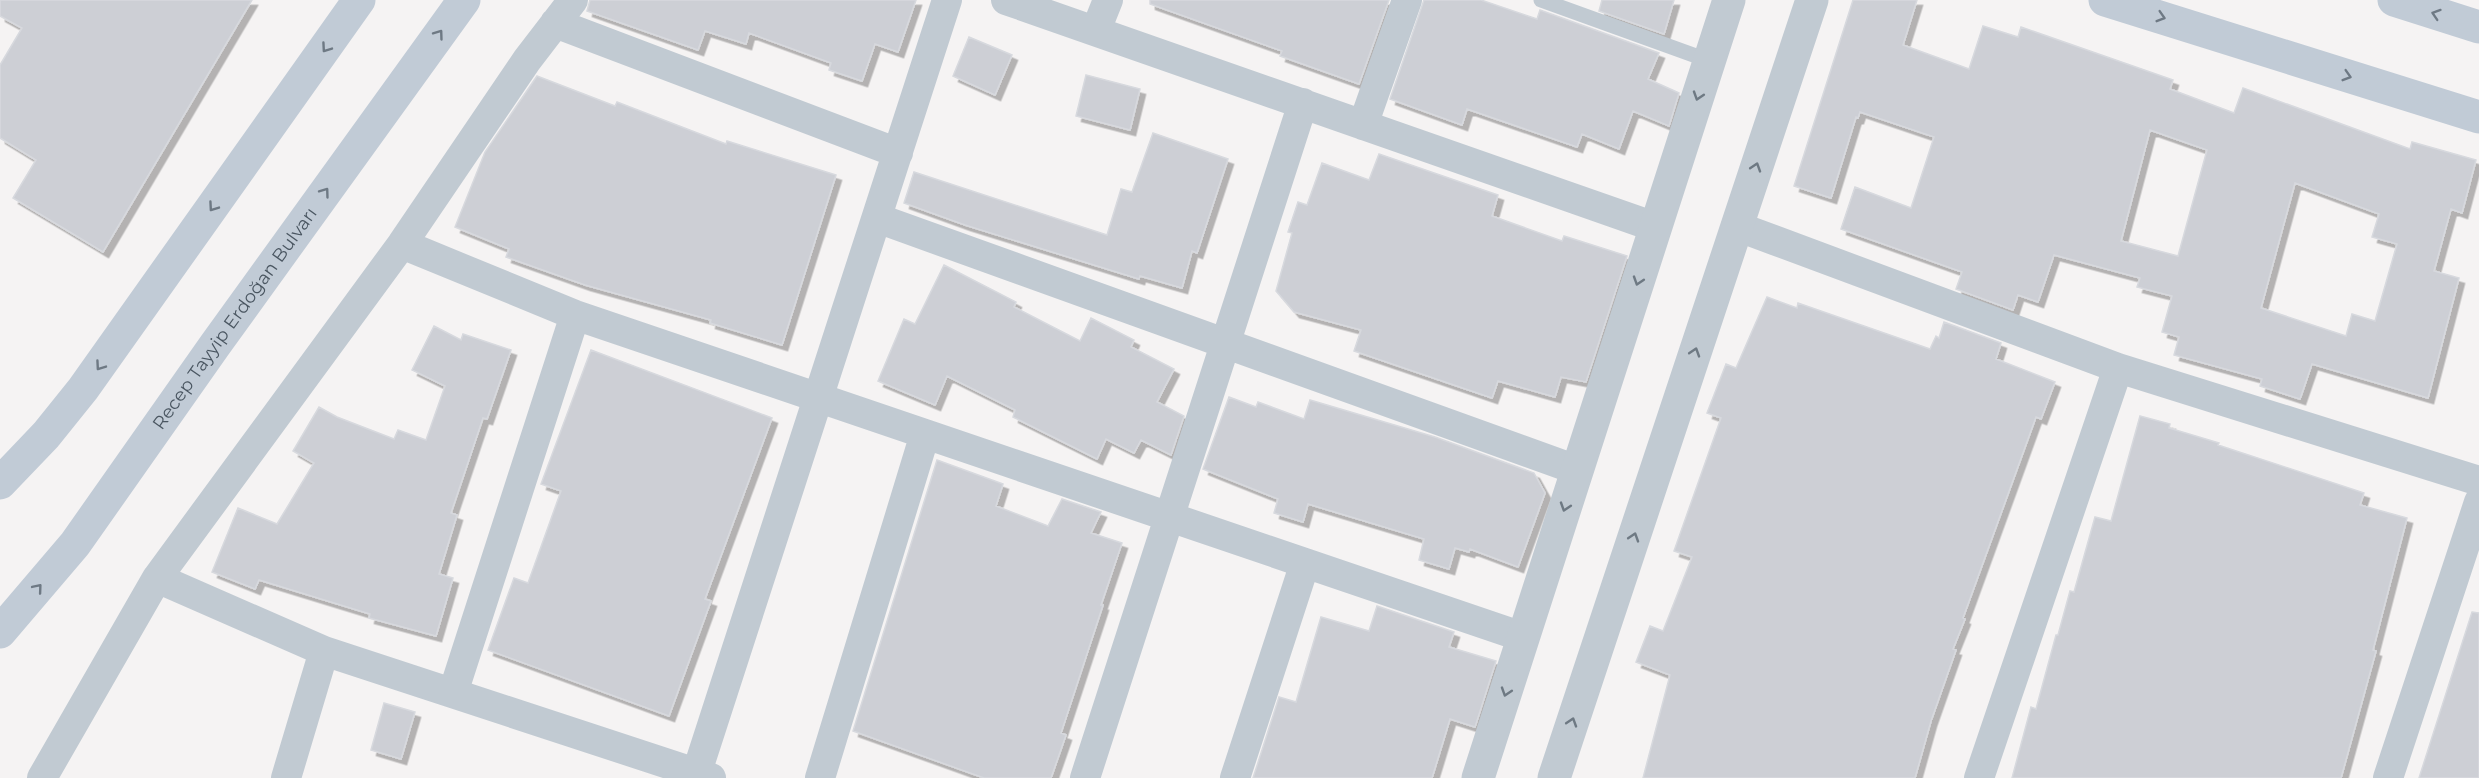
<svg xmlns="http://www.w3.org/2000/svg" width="2479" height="778" font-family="Montserrat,sans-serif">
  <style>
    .building { fill: #cdcfd5; stroke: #d7d9de; stroke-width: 1.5; fill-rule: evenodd; filter: url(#shadow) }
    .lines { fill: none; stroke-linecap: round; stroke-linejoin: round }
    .service { stroke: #c1cad2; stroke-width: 15 }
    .minor { stroke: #c1cad2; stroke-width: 30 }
    .tertiary { stroke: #c1cad2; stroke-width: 33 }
    .secondary { stroke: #c1cbd6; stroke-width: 33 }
    .oneway { stroke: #6e7984 }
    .oneway2 { stroke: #6e7983 }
    .labels { text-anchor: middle; stroke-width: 4.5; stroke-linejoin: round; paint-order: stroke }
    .street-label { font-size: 18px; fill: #4a5661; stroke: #fff }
  </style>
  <defs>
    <filter id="shadow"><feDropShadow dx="5.5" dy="5.5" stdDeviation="0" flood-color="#0004"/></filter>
  </defs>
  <rect width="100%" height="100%" fill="#f5f3f3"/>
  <path class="building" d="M0,0H252L103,252L13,198L36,160L0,138V65L22,28L0,16Z
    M590,0H916L898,52L875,44L862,81L829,70L831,63L749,33L746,44L705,31L698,50L587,11Z
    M1150,0H1389L1359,84L1280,56L1282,51L1150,4Z
    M1424,0H1481L1537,19L1540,10L1659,53L1648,79L1679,93L1669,126L1633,111L1619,149L1582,134L1577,147L1467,109L1462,125L1390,99Z
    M1602,0H1674L1664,34L1599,11Z
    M1853,0H1917L1903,45L1969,69L1983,26L2018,37L2021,27L2173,80L2170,89L2234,113L2243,88L2410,149L2412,142L2476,160L2462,213L2451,209L2434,271L2459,278L2428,398L2312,364L2300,399L2260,386L2262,379L2174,355L2179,337L2162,332L2172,296L2137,287L2140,278L2054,255L2038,302L2018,295L2013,310L1956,289L1962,272L1841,229L1855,187L1911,208L1934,137L1860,112L1858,118L1856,117L1831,198L1794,186ZM2150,130L2207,150L2178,256L2121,241ZM2295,183L2379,214L2372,237L2397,244L2375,321L2352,314L2346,336L2261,308Z
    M969,37L1012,55L995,95L953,76Z
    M1086,75L1140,89L1130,130L1076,116Z
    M537,76L615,106L617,102L726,144L727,141L836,175L782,345L710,323L711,320L585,285L506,257L509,249L455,227L485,152Z
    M1153,133L1228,159L1197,253L1192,251L1182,288L1140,276L1139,279L965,225L904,203L914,172L1107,235L1121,189L1132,192Z
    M1379,154L1498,195L1492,216L1562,241L1564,236L1627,256L1586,382L1561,377L1555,397L1498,381L1492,398L1354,351L1361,330L1294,312L1276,291L1292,233L1288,232L1298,202L1307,205L1322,163L1369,180Z
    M944,265L1016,302L1014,307L1080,341L1091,318L1134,340L1131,347L1174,369L1157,402L1184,416L1171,455L1141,440L1134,453L1106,439L1097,459L1013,417L1015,410L947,376L935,405L878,381L904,319L915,324Z
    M1767,297L1797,308L1798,303L1930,349L1936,336L1939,338L1944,322L2001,343L1996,359L2055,382L2041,419L2036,417L1963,618L1965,619L1953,649L1956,650L1931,721L1915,778H1643L1670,675L1636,662L1650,626L1663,631L1692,557L1674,551L1721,418L1707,413L1726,364L1736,368Z
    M434,326L461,340L463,334L511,350L487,419L483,418L451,513L457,515L439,574L453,578L436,636L369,618L370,614L259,580L255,589L212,572L238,508L277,524L314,463L293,451L319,407L337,417L394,439L398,430L426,440L445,386L412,370Z
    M591,350L772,418L705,599L711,601L669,716L488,650L514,578L528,583L561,491L541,484Z
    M1229,397L1256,407L1258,402L1304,419L1310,400L1435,437L1534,473L1545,493L1518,567L1470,549L1469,552L1455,548L1449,569L1419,560L1424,539L1308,504L1303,522L1274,513L1278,499L1203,469Z
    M2140,416L2170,424L2169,428L2219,443L2218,445L2364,493L2360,505L2407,518L2373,650L2376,651L2341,778H2012L2031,707L2036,709L2056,635H2058L2070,591L2074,592L2095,517L2111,521Z
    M937,460L1003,484L996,506L1048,526L1062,499L1101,512L1091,533L1122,543L1101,605H1103L1061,733L1066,735L1051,778H984L853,731Z
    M1377,606L1454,632L1449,647L1496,661L1475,727L1450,719L1432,778H1253L1279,697L1296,702L1321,617L1369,631Z
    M2472,612L2479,613V778H2419Z
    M384,703L415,712L401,759L371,750Z"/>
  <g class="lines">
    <path class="service" d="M1541,0L1710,61"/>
    <path class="minor" d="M1006,0L1655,227
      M555,23L898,153
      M1096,30L1108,0
      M1363,125L1407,0
      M877,218L1577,470
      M1736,226L2118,368L2479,481
      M402,244L575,315L1523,637
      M157,578L324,651L711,778
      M453,693L575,315
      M42,778L157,578L402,244L527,60L573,0
      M286,778L324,651
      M695,778L947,0
      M820,778L925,434
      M1085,778L1303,103
      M1235,778L1305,563
      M1979,778L2118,368
      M2388,778L2479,502"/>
    <path class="tertiary" d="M1478,778L1729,0
      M1554,778L1812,0"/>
    <g class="secondary">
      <path d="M2105,0L2479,117"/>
      <path d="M2394,0L2479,27"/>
      <path d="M0,483L46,435L83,389L359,0"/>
      <path id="s1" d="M0,632L75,544L215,345L464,0"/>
    </g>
  </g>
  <defs><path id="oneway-chevron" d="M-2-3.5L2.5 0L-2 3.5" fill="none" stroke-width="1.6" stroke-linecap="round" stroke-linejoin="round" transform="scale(1.5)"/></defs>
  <g class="oneway">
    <use href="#oneway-chevron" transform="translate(2436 14) rotate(-162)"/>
    <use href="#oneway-chevron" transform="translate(2161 17) rotate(17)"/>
    <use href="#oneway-chevron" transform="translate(439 34) rotate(-54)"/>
    <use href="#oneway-chevron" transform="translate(326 48) rotate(125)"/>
    <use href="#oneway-chevron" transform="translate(2347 76) rotate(17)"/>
    <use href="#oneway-chevron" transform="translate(325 192) rotate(-54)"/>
    <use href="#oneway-chevron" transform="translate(213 207) rotate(125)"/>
    <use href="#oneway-chevron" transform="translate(100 366) rotate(125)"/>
    <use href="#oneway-chevron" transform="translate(38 588) rotate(-50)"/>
  </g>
  <g class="oneway2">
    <use href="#oneway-chevron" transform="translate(1698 96) rotate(108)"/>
    <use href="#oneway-chevron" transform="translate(1756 167) rotate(-72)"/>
    <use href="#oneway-chevron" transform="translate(1638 281) rotate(108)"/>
    <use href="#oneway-chevron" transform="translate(1695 352) rotate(-72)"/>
    <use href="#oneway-chevron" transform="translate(1565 507) rotate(108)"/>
    <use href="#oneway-chevron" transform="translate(1634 537) rotate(-72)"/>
    <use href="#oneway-chevron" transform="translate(1506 692) rotate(108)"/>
    <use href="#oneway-chevron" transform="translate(1572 722) rotate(-72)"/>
  </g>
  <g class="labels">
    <g class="street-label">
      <text dy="6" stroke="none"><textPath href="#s1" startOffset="392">Recep Tayyip Erdoğan Bulvarı</textPath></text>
    </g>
  </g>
</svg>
